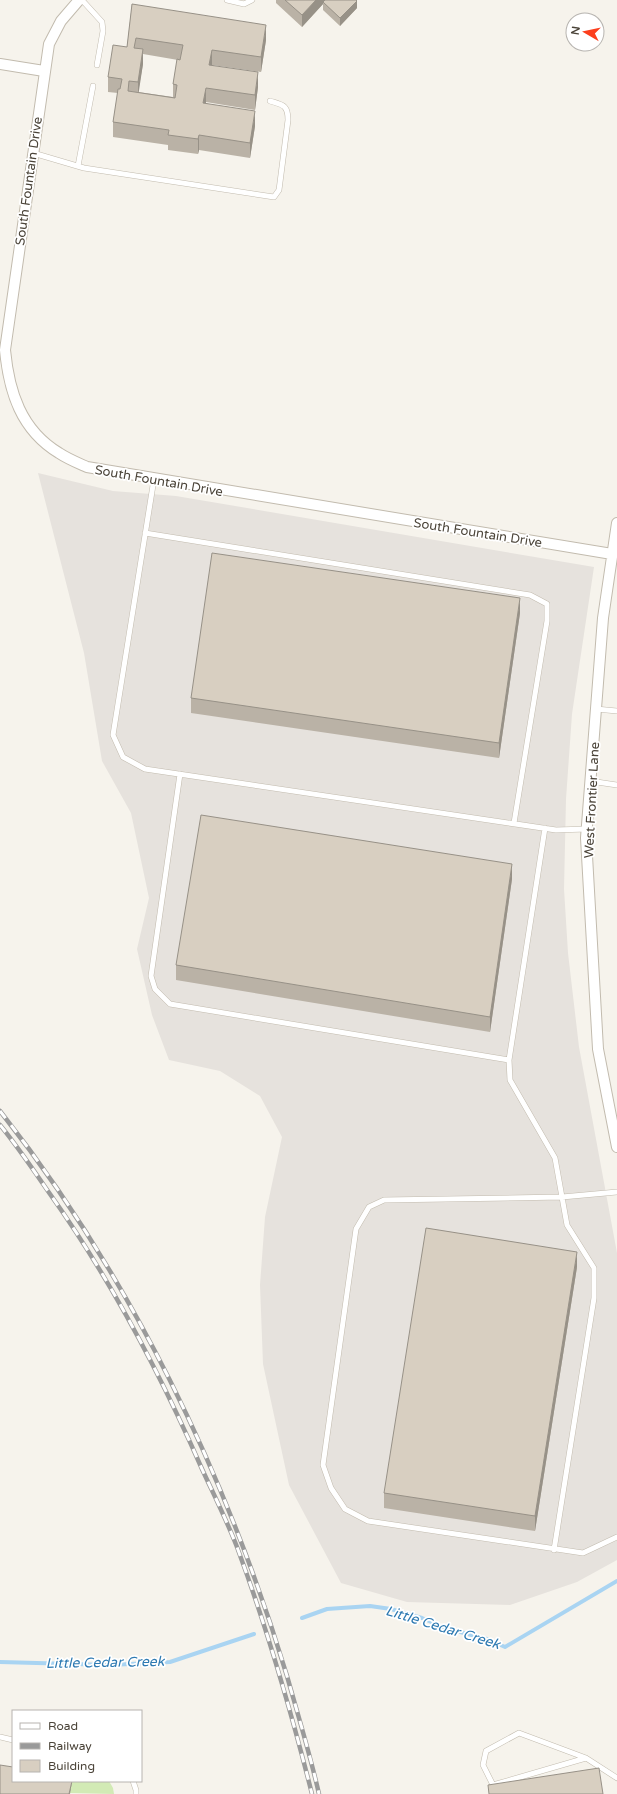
<svg xmlns="http://www.w3.org/2000/svg" width="617" height="1794" font-family="'Varela Round',sans-serif">
  <style>
    .industrial { fill: #e6e2dd }
    .green { fill: #d2eab5 }
    .lines { fill: none; stroke-linecap: round; stroke-linejoin: round }
    .stream { stroke: #a9d4f2; stroke-width: 4 }
    .lane-casing { stroke: #c2bbae; stroke-width: 6 }
    .street-casing { stroke: #c2bbae; stroke-width: 12 }
    .lane { stroke: #fff; stroke-width: 5 }
    .street { stroke: #fff; stroke-width: 10 }
    .rail-casing { stroke: #9a9a9a; stroke-width: 4.5 }
    .rail { stroke: #fff; stroke-width: 3; stroke-dasharray: 9; stroke-linecap: butt }
    .wall { fill: #bab2a6; fill-rule: evenodd }
    .shaded-wall { fill: #979187 }
    .building { fill: #d8cfc1; stroke: #979187; fill-rule: evenodd }
    .labels { text-anchor: middle; stroke-width: 3.5; stroke-linejoin: round; paint-order: stroke }
    .street-label { font-size: 13px; fill: #4b4439; stroke: #fff }
    .water-label { font-size: 14px; font-style: italic; fill: #2e7ab2; stroke: #fff }
  </style>
  <rect width="100%" height="100%" fill="#f6f3ec"/>
  <path class="industrial" d="M38,473L113,491L176,496L594,567L572,714L566,799L564,889L568,953L579,1047L617,1253V1560L577,1582L510,1605L407,1602L341,1583L289,1485L263,1364L260,1285L265,1217L282,1137L260,1096L220,1071L169,1060L152,1015L137,949L149,898L131,813L102,761L84,653Z"/>
  <path class="green" d="M67,1781H109L113,1788L114,1794L70,1793Z"/>
  <g class="lines">
    <path class="stream" d="M302,1618L327,1609L370,1606L391,1609L422,1618L445,1628L487,1639L505,1647L617,1581
      M0,1662L110,1665L170,1662L254,1634"/>
    <g class="lane-casing">
      <path id="lane" d="M82,0L102,22L103,31L97,65
        M227,0L244,4L252,0
        M33,153L84,168L274,197L279,190L288,120C288,105 283,105 270,101
        M78,166L93,86
        M154,479L113,735L123,757L145,769L556,830L587,829
        M145,533L530,595L547,604V621L514,823
        M596,709L617,711
        M180,774L151,976L155,989L170,1004L509,1060
        M590,781L617,785
        M545,828L509,1060L510,1080L555,1158L567,1225L594,1268V1298L554,1550
        M617,1192L562,1197L384,1200L369,1207L356,1229L323,1465L331,1488L345,1509L368,1521L583,1553L617,1537
        M0,1737L13,1740
        M586,1758L493,1785L483,1765L486,1751L519,1733L586,1758L617,1778
        M133,1781L136,1790V1794"/>
    </g>
    <g class="street-casing">
      <path id="street" d="M79,0L61,21L49,44L5,350C9,392 21,430 59,453C68,459 78,463 87,467L612,554
        M0,64L44,71
        M617,523L603,618L586,838L598,1049L617,1147"/>
    </g>
    <use href="#lane" class="lane"/>
    <use href="#street" class="street"/>
    <g class="rail-casing">
      <path id="rail" d="M0,1111C131,1277 226,1474 287,1676C298,1715 310,1754 319,1794
        M0,1125C18,1147 34,1171 50,1194C111,1280 160,1373 202,1469C214,1495 227,1521 237,1547C267,1628 291,1711 312,1794"/>
    </g>
    <use href="#rail" class="rail"/>
  </g>
  <path class="wall" d="M276,0H356L357,8L340,26L323,10V4L302,27L276,3Z
    M132,4L266,40L261,72L212,65L258,87L255,110L206,102V103L255,126L250,158L199,150L198,154L168,150V145L113,137V122L118,93L108,92V77L127,47ZM143,54L178,60L173,84V97L138,92L143,64Z
    M520,613L499,758L191,713V698Z
    M512,879L490,1032L176,980V965Z
    M577,1267L535,1531L384,1508V1493Z"/>
  <path class="shaded-wall" d="M316,0H326L323,2V4L302,27V15Z
    M357,1V8L340,26V18Z
    M266,25V40L261,72V57Z
    M143,49V64L138,97V82Z
    M212,50V65L209,80V65Z
    M258,72V87L255,110V95Z
    M206,88V102L203,118V103Z
    M255,111V126L250,158V143Z
    M199,135V150L198,154V139Z
    M520,598V613L499,758V743Z
    M512,864V879L490,1032V1017Z
    M577,1252V1267L535,1531V1516Z
    M72,1781L70,1794H69Z"/>
  <path class="building" d="M285,0H316L302,15Z
    M325,0H356L357,1L340,18L323,2Z
    M132,4L266,25L261,57L212,50L209,65L258,72L255,95L206,88L203,103L255,111L250,143L199,135L198,139L168,135L169,130L113,122L118,89H120L122,79L108,77L113,45L127,47ZM136,38L183,45L180,60L177,59L173,84L177,85L175,98L128,91L129,81L138,82L143,49L134,48Z
    M212,553L520,598L499,743L191,698Z
    M201,815L512,864L490,1017L176,965Z
    M426,1228L577,1252L535,1516L384,1493Z
    M0,1765L13,1767V1781H72L69,1794H0Z
    M599,1768L603,1794H489L488,1785Z"/>
  <g class="labels">
    <g class="street-label">
      <text transform="translate(28 181) rotate(-82)" y="5">South Fountain Drive</text>
      <text transform="translate(159 480) rotate(10)" y="5">South Fountain Drive</text>
      <text transform="translate(478 532) rotate(9)" y="5">South Fountain Drive</text>
      <text transform="translate(591 800) rotate(-87)" y="5">West Frontier Lane</text>
    </g>
    <g class="water-label">
      <text transform="translate(443 1627) rotate(17)" y="5">Little Cedar Creek</text>
      <text transform="translate(105 1662) rotate(-1)" y="5">Little Cedar Creek</text>
    </g>
  </g>
  <rect x="12" y="1710" width="130" height="72" fill="#ffffff" stroke="#b7b4b0"/>
  <rect x="20" y="1723" width="20" height="6" fill="#ffffff" stroke="#b7b4b0"/>
  <text x="48" y="1730" font-size="12" fill="#4b4439">Road</text>
  <rect x="20" y="1743" width="20" height="6" fill="#9a9a9a" stroke="#b7b4b0"/>
  <text x="48" y="1750" font-size="12" fill="#4b4439">Railway</text>
  <rect x="20" y="1760" width="20" height="12" fill="#d8cfc1" stroke="#b7b4b0"/>
  <text x="48" y="1770" font-size="12" fill="#4b4439">Building</text>
  <g transform="translate(585 32) rotate(279)"><circle r="19" fill="#ffffff" stroke="#b7b4b0"/>
  <path d="M0-3L7 15L0 10L-7 15Z" fill="#fc3f1d"/>
  <text y="-6" font-size="11" font-weight="bold" text-anchor="middle" fill="#4b4439">N</text>
  </g>
</svg>
